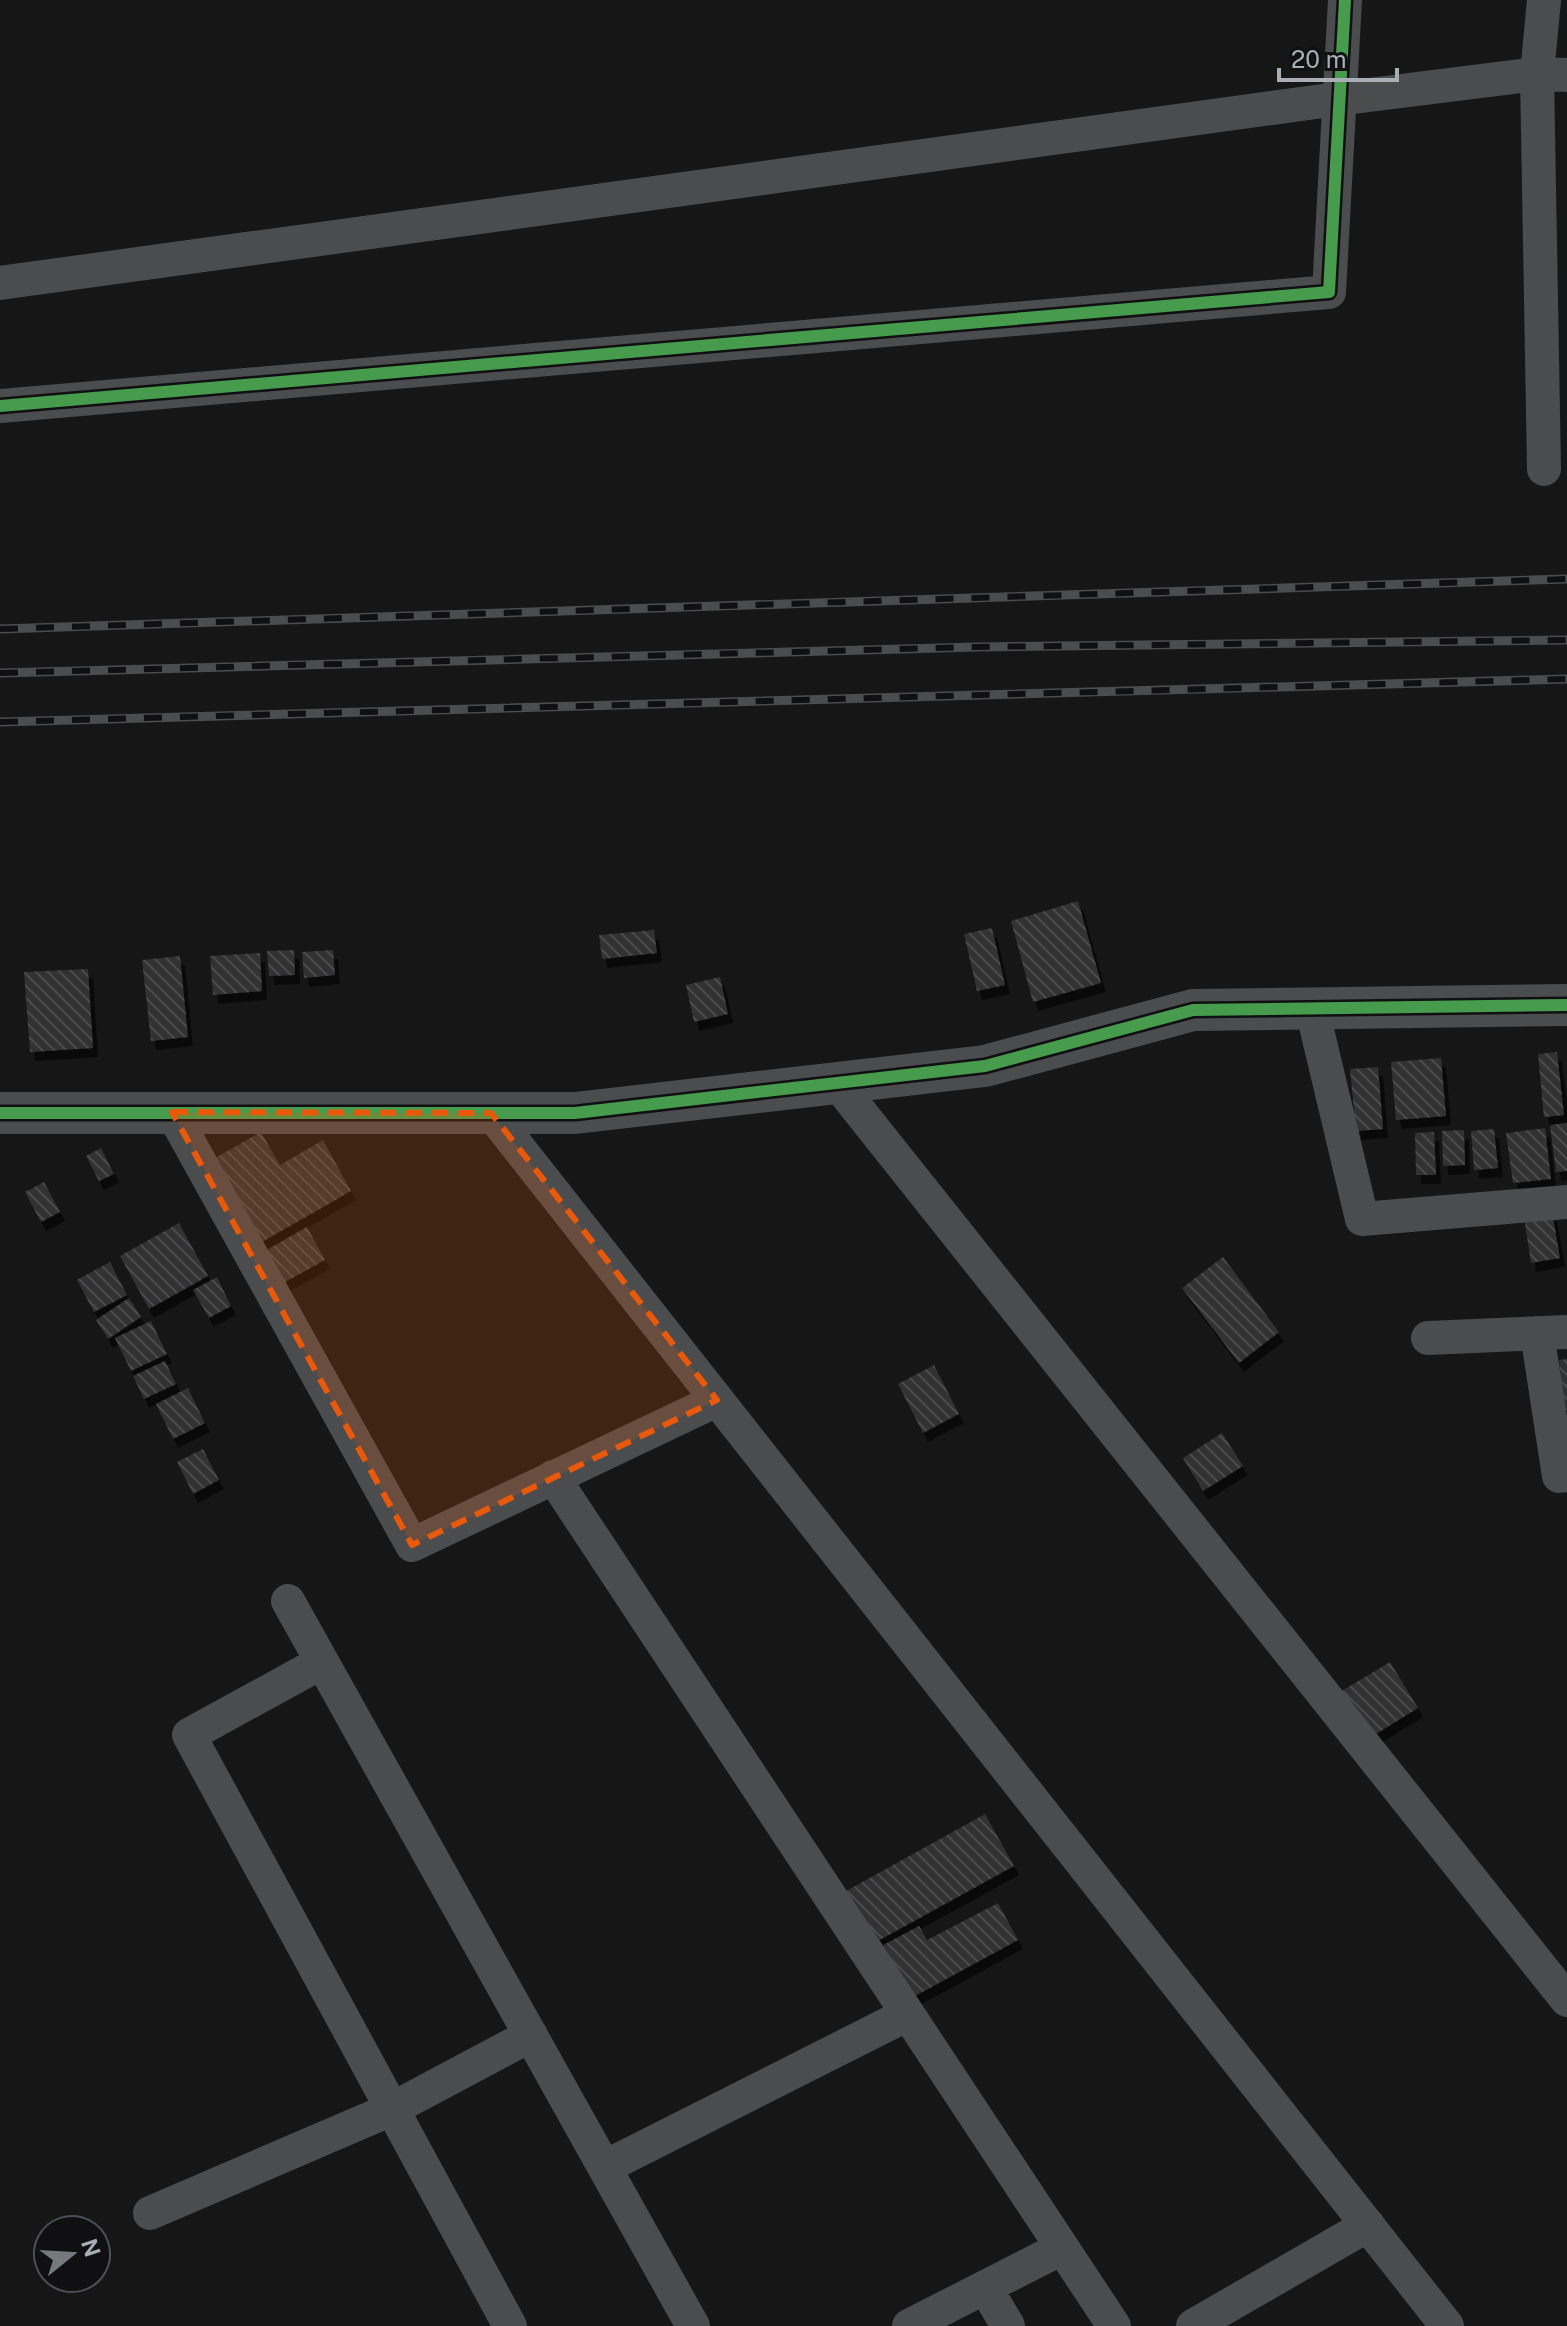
<svg xmlns="http://www.w3.org/2000/svg" width="1567" height="2326" font-family="'Public Sans',sans-serif">
  <style>
    .building { fill: url(#building-back-hatch); filter: url(#shadow) }
    .lines { fill: none; stroke-linecap: round; stroke-linejoin: round }
    .minor { stroke: #4a4c4e; stroke-width: 34 }
    .tertiary { stroke: #4a4c4e; stroke-width: 42 }
    .rail-casing { stroke: #4a4c4d; stroke-width: 9 }
    .rail { stroke: #101012; stroke-width: 6; stroke-dasharray: 18; stroke-linecap: butt }
    .cycleway-casing { stroke: #101012; stroke-width: 17 }
    .cycleway { stroke: #469c4c; stroke-width: 12 }
    .marked { fill: #e8590c; fill-opacity: 0.2; stroke: #e8590c; stroke-width: 6; stroke-dasharray: 16 10; stroke-linejoin: round }
  </style>
  <defs>
    <pattern id="building-back-hatch" width="6" height="6" patternUnits="userSpaceOnUse" patternTransform="scale(2)"><rect width="6" height="6" fill="#303032"/><path d="M-1 5l2 2M0 0l6 6M5-1l2 2" fill="none" stroke="#4b4b4d"/></pattern>
    <filter id="shadow"><feDropShadow dx="5" dy="9" stdDeviation="0" flood-color="#0009"/></filter>
  </defs>
  <rect width="100%" height="100%" fill="#161616"/>
  <path class="building" d="M1078,901L1101,983L1033,1002L1011,921Z
    M992,928L1005,985L977,991L964,934Z
    M654,930L657,953L602,959L599,935Z
    M294,950L295,975L269,976L267,951Z
    M333,950L335,975L304,978L302,952Z
    M260,953L262,991L213,995L210,956Z
    M180,956L188,1037L151,1041L142,960Z
    M88,969L93,1048L30,1052L24,972Z
    M720,977L728,1014L694,1022L686,985Z
    M1557,1052L1564,1115L1544,1117L1538,1054Z
    M1441,1058L1446,1116L1396,1120L1391,1062Z
    M1378,1067L1383,1129L1356,1131L1350,1069Z
    M1567,1123V1171L1556,1172L1550,1125Z
    M1545,1128L1551,1179L1513,1183L1506,1133Z
    M1494,1129L1498,1168L1474,1170L1471,1131Z
    M1464,1130L1465,1165L1443,1166L1442,1131Z
    M261,1132L280,1165L323,1140L351,1191L255,1246L208,1162Z
    M1434,1132L1436,1175H1416L1415,1133Z
    M101,1148L114,1174L99,1181L86,1156Z
    M44,1182L60,1212L41,1222L25,1192Z
    M1552,1212L1560,1258L1531,1263L1524,1217Z
    M179,1223L208,1276L149,1309L120,1256Z
    M307,1227L325,1260L283,1283L265,1251Z
    M1223,1257L1279,1332L1239,1363L1182,1288Z
    M110,1262L127,1295L94,1312L77,1280Z
    M217,1277L231,1306L209,1318L193,1290Z
    M129,1298L141,1317L108,1339L96,1320Z
    M151,1321L167,1354L131,1371L115,1338Z
    M1567,1359V1410H1562L1559,1360Z
    M165,1361L176,1384L144,1399L133,1376Z
    M934,1365L959,1414L923,1433L898,1384Z
    M188,1388L205,1423L173,1439L156,1404Z
    M1222,1433L1243,1466L1203,1491L1183,1458Z
    M203,1449L219,1480L193,1494L177,1462Z
    M1390,1662L1418,1708L1368,1739L1340,1692Z
    M985,1814L1014,1866L867,1947L839,1895Z
    M998,1903L1018,1940L904,2002L876,1949L919,1926L927,1940Z"/>
  <g class="lines">
    <path class="minor" d="M0,283L1337,99L1537,74L1567,75
      M0,406L1329,292L1345,0
      M1544,469L1537,74L1544,0
      M1312,1009L1362,1219L1567,1202
      M837,1083L1567,2000
      M172,1112L412,1545L717,1400
      M491,1113L1447,2326
      M1537,1333L1559,1476L1567,1475
      M1428,1338L1567,1332
      M553,1477L1114,2326
      M288,1601L693,2326
      M322,1662L189,1735L510,2326
      M605,2167L908,2014
      M150,2213L392,2109L531,2035
      M985,2287L1008,2326
      M909,2326L1062,2248
      M1193,2326L1368,2225"/>
    <path class="tertiary" d="M0,1113H575L985,1066L1193,1010L1567,1005"/>
    <g class="rail-casing">
      <path id="rail" d="M0,629L1567,579
        M0,673L976,647L1567,640
        M0,722L1567,679"/>
    </g>
    <use href="#rail" class="rail"/>
    <g class="cycleway-casing">
      <path id="cycleway" d="M0,406L1329,292L1345,0
        M0,1113H575L985,1066L1193,1010L1567,1005"/>
    </g>
    <use href="#cycleway" class="cycleway"/>
  </g>
  <path class="marked" d="M172,1112L491,1113L717,1400L412,1545Z"/>
  <g transform="translate(72 2254) rotate(72)"><circle r="38" fill="#101012" stroke="#4c4f54" stroke-width="2"/>
  <path d="M0-6L14 30L0 20L-14 30Z" fill="#74797e"/>
  <text y="-12" font-size="22" font-weight="bold" text-anchor="middle" fill="#a7aeb6">N</text>
  </g>
  <path d="M1279 68v12h118v-12" fill="none" stroke="#a7aeb6" stroke-width="4"/>
  <text x="1291" y="68" font-size="24" fill="#a7aeb6" stroke="#101012" stroke-width="6" paint-order="stroke">20 m</text>
</svg>
